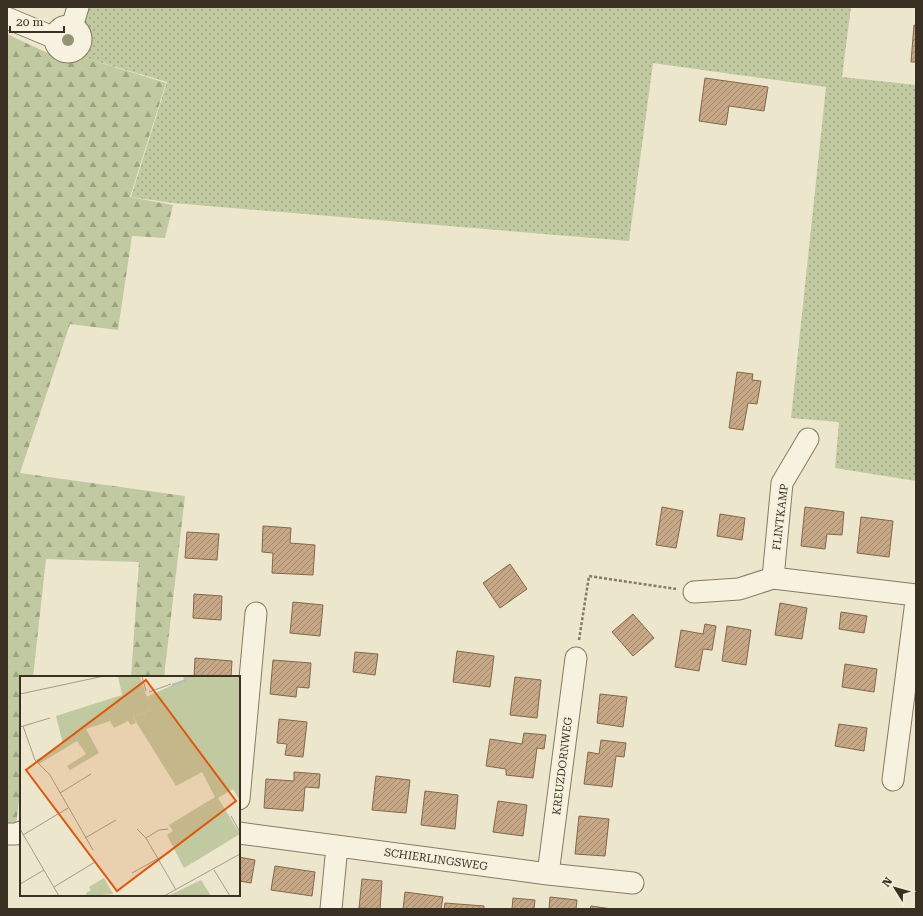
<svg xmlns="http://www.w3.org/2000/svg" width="923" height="916" font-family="'Roboto Serif',serif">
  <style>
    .grass { fill: url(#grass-dots) }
    .forest { fill: url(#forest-firs) }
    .building { fill: url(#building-hatch); stroke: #846749 }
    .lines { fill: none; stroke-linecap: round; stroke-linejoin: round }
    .street-casing { stroke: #877a61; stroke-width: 23 }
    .path { stroke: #877a61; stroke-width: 2.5; stroke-dasharray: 3 2; stroke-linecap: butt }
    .street { stroke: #f7f2df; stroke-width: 21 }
    .tree { fill: #909674 }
    .labels { text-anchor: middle; stroke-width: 3; stroke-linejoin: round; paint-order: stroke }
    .street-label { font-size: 11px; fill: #393023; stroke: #f3efdb }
    .inset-river { fill: none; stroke: #acc1bd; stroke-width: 2 }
    .inset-road { fill: none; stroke: #a49d88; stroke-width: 1 }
    .view { fill: #df570d; fill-opacity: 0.15; stroke: #df570d; stroke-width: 2 }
    .inset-edge { fill: none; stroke: #393023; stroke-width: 2 }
  </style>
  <defs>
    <pattern id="grass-dots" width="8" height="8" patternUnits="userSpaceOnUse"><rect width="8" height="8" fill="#c0c9a0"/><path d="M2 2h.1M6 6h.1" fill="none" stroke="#9da482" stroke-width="1.8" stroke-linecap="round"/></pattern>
    <pattern id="forest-firs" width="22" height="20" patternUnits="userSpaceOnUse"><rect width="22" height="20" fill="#c0c9a0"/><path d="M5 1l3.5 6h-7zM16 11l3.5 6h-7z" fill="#9da482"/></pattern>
    <pattern id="building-hatch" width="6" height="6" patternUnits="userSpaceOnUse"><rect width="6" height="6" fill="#c6a886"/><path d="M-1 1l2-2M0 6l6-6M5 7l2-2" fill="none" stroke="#a2896d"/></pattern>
  </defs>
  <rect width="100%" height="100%" fill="#ebe6cc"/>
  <path class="grass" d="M85,7H851L842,77L916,85V481L835,468L839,422L791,418L826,87L653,63L629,241L173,203L131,197L167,82L82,57L86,40L81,21Z"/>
  <path class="forest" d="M7,34L54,56L82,57L166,83L130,197L173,205L165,238L132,236L118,330L70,324L20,473L185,496L164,677H131L139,562L46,559L33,677H21V783L16,825L7,827Z"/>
  <path class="building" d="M914,25L916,26V62H911Z
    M705,78L768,87L764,111L729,106L726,125L699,121Z
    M737,372L753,374L752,380L761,381L757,404L748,403L743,430L729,428Z
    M662,507L683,511L676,548L656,545Z
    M805,507L844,512L842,535L827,534L825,549L801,546Z
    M720,514L745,518L742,540L717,536Z
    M861,517L893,521L889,557L857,553Z
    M263,526L291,528L290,543L315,545L313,575L272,573L273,553L262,552Z
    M187,532L219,534L217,560L185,558Z
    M510,564L527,589L500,608L483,583Z
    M194,594L222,596L221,620L193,618Z
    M293,602L323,605L320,636L290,633Z
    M780,603L807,608L802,639L775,635Z
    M841,612L867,616L864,633L839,629Z
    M633,614L654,638L633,656L612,632Z
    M705,624L716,626L712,650L703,649L699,671L675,667L681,630L703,634Z
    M727,626L751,630L746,665L722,661Z
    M457,651L494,656L490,687L453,682Z
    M355,652L378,654L375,675L353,672Z
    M195,658L232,661L231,677H194Z
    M273,660L311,663L309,688L297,687L296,697L270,694Z
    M845,664L877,669L874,692L842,687Z
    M515,677L541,680L537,718L510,715Z
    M600,694L627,697L623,727L597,723Z
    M279,719L307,722L303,757L285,755L287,744L277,743Z
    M839,724L867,728L864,751L835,746Z
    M524,733L546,735L544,749L537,748L533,778L506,775V769L486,766L490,739L522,744Z
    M601,740L626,743L624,757L616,756L612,787L584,784L588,752L599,754Z
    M294,772L320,774L319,788L305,787L303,811L264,808L266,779L294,781Z
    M376,776L410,780L406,813L372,810Z
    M425,791L458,795L455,829L421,825Z
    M498,801L527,805L523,836L493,832Z
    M579,816L609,819L605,856L575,854Z
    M239,857L255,860L251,883L239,881Z
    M275,866L315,872L312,896L271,890Z
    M362,879L382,881L380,909L359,908Z
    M405,892L443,897L441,909H403Z
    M550,897L577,900L576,909H549Z
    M513,898L535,900L534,909H512Z
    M445,903L484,906V909H444Z
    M591,906L612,909H590Z"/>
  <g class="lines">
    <g class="street-casing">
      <path id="street" d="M7,18L55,38
        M55 39a13 13 0 1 1 26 0a13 13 0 1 1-26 0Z
        M72,27L78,7
        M773,578L782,483L808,439
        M694,592L739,589L773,578L916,595
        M893,780L916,601
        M239,799L256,613
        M239,833L548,874L633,883
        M7,834H16L21,832
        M548,874L576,658
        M331,909L337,846"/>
    </g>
    <path class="path" d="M579,640L589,576L676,589"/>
    <use href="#street" class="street"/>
  </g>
  <circle class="tree" cx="68" cy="40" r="6"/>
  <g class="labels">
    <g class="street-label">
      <text transform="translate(780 517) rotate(-83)" y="4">FLINTKAMP</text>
      <text transform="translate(562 766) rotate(-83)" y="4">KREUZDORNWEG</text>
      <text transform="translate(436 859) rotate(8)" y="4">SCHIERLINGSWEG</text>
    </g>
  </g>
  <g transform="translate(20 676)">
    <rect width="220" height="220" fill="#ebe6cc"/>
    <path d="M163,0H220V125L213,113L198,122L220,158L164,192L147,159L153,155L149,149L195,121L182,96L156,110L113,41L131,34L126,21L164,4ZM181,204L191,220H148Z" fill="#c0c9a0"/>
    <path d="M98,0H120L131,34L113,41L116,47L111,49L108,45L94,52L90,45L66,53L79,77L50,94L47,90L66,78L57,65L19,88L16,84L43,68L36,40L102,19ZM84,202L93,218L67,220L66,217L71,214L69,211Z" fill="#c0c9a0"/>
    <path class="inset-river" d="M152,9L166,4"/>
    <path class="inset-road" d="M122,0L126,15M129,16L151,8M0,18L84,0M3,50L15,84L30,99L73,174M0,51L30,42M40,117L71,98M211,140L220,156M0,153L39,220M117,153L126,162L156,214M3,159L48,132M65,162L96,144M126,162L139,154L148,153M194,194L210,220M112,197L150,176M0,208L24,194M34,211L75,186M144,220L220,178"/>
    <path class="view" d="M126,4L216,125L97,215L6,94Z"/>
    <rect width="220" height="220" class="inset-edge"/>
  </g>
  <rect width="923" height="916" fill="none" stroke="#393023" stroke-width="16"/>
  <g transform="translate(895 888) rotate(307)" stroke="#f3efdb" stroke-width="3" paint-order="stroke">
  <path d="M0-3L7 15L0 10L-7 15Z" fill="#393023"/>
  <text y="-6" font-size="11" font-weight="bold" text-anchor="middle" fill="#393023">N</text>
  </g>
  <path d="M10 26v6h54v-6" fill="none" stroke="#393023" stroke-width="2"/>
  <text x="16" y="26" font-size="12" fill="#393023" stroke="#f3efdb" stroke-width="3" paint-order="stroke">20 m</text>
</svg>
